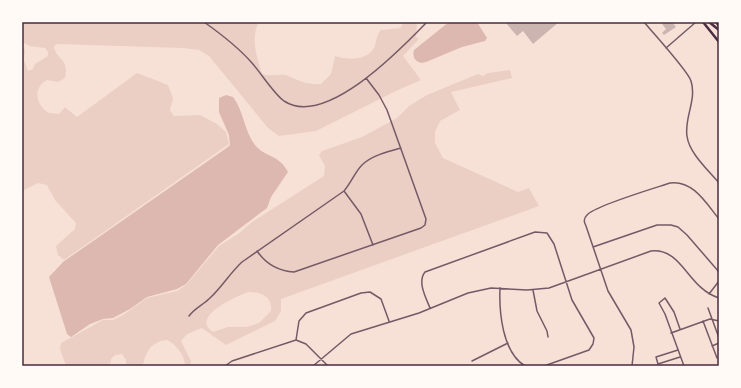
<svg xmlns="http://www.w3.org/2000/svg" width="741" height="388" font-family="Inter,sans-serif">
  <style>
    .green { fill: #ebcfc5; fill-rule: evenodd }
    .water { fill: #dcb8b0 }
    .building { fill: #ccb4b1 }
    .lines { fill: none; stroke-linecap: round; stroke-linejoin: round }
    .minor { stroke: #755966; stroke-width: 1.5 }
    .trunk { stroke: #4a2c40; stroke-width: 2.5 }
    .neatline { fill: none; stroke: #4a2c40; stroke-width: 1.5 }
  </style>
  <rect width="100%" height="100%" fill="#f7e1d7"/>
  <path class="green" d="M22,22H259C250,38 257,57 262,74C272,77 282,73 288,76C303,82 304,84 321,84L331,74L335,56C347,60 367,61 374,48C377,41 376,35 381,30L401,28L403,22H417L416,37L419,39L403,56L421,80L398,90L316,131L279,136L268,128L209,56L199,50L183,48L57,44L54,46C54,58 70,58 65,78L58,82L47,80C32,88 36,106 49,113L59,114L65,107L77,117L137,73L168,85L173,98L170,110L174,116L200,115L217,124L226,132L229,144L64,260L58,255L56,246L75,229L76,223L55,200L47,185L38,183L22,191V47L25,50L24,60L28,71L33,69L35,64L48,56V52L45,48L30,46L22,42Z
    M510,70L512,78L451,92L460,110L440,121L435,132V143L443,158L518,192L529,188L539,206L281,299V311L275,321L226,345L202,328L187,334L181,341L191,361L190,366H185C185,356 176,344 167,340C151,342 146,351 143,366H126V360L122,354L115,355L111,359L110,366H66L60,349L61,343L103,320H113L123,315L147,298L177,291L186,285L219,246L238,234L252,222L324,176L325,166L319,155L322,151L362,137L397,118L409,106L427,95L478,74L483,76L488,73ZM249,292C261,292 273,297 271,311L259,323L247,327H228L213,332C189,317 238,295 249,292Z"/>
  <path class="water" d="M449,22H477L487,38L485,41L462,47L426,62L421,63C415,61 412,57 414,50Z
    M226,95L233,97C244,111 244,131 255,145C264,157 279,154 288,172L271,197L267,208L218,245L186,284L177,289L147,297L130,309L113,318L103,319L90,324L71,337L67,334L49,277L63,262L228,147L230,145L229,135L219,112V98Z"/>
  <path class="building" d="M505,22H559L533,44L523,31L517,36Z
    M664,22H672L676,27L664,35L662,33L666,29L662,24Z"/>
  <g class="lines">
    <path class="minor" d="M204,22C221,34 238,47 252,63C261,73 274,94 284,101C325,128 400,50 427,22
      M644,22C653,33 688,71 691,81C697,100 684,118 687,136C689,153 708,170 719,183
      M666,48L696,22
      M344,191L361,214L373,245
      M593,247L657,225H671L678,227L687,235L719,272
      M257,251C266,264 278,271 294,272L421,228L425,225L426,219L387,110L379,95L366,78
      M500,288C499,311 502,352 525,366
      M533,290L537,311L547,331L548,337
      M709,294L719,281
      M430,308C426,298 417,282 425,272L535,232L547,233L554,244L572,300L594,338L593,344L589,350L544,366
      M708,308L719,338
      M189,316C195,308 203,305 210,298C222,287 230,273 242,262L344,191C351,183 355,172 362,165C372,155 388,152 401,148
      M703,321L717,358
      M680,329L674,312L665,298L659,303L665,314L684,366
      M671,333L710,319L719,321
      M296,340L299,321L306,313L361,293L370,292L381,299L389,321
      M712,346L719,343
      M678,350L656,357L658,364L680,357
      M472,361L508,343
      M225,366L232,361L296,340L306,344L328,366
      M313,366L351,334L419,313L468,293L491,288L527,290L549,288L651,251C683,248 687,288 719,298
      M632,366L634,347L631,330L608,291L586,226C584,222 583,219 587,215C594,206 655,188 670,183C693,180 706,203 719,219"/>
    <path class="trunk" d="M703,22L719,42
      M709,22L719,30
      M716,22L719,26"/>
  </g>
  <rect width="741" height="388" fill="none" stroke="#fffaf5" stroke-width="46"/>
  <rect x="23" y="23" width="695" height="342" class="neatline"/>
</svg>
